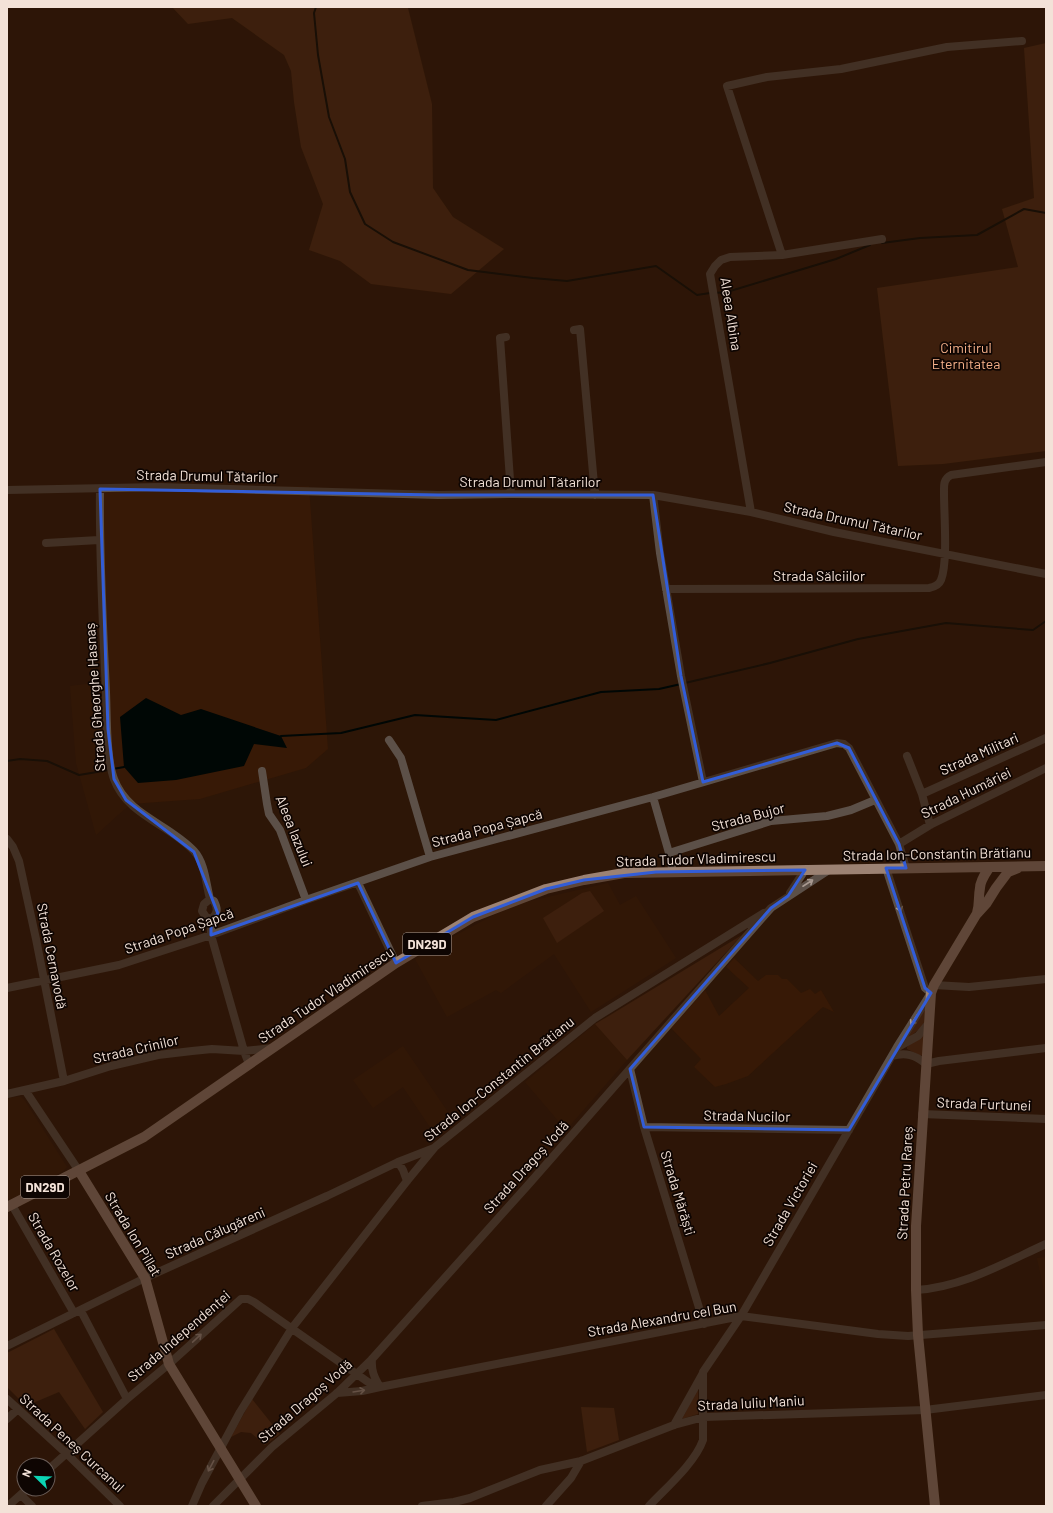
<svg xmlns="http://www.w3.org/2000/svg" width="1053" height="1513" font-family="Barlow,sans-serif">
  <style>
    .built { fill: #371906 }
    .green { fill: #502b14 }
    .water { fill: #000705 }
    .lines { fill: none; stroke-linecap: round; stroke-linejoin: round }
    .stream { stroke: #000705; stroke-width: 2 }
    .minor { stroke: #5c5048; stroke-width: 8 }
    .major { stroke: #9c8273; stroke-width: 10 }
    .oneway { stroke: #a89990 }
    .marked { fill: none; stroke: #325dd8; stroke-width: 3; stroke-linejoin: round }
    .labels { text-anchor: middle; stroke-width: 3.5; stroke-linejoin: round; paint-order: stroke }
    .shield { fill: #0e0502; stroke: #aea098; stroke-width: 1 }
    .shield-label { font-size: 13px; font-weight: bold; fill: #f3e2d8 }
    .street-label { font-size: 14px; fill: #f3e2d8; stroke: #0e0502 }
    .park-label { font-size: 14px; fill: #f5b089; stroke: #0e0502 }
  </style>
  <rect width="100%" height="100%" fill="#2d1607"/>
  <path class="built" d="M309,486L328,749L306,768L200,799L131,804L119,814L96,835L76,763L70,686L108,681L100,489Z
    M608,883L620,905L636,896L676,958L591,1012L554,954L501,993L496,990L447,1017L415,959L439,944L494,915L522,903Z
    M734,958L758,981L766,975H778L782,979H787L801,993L810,989L815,994L821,990L834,1012L823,1007L748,1076L726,1084L715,1087L694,1067L701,1059L671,1028L705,990L719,1016L749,988L726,967Z
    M595,1024L627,1060L566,1130L525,1082Z
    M403,1046L454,1121L436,1136L403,1087L373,1108L353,1080Z
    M16,1097H21L25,1101L67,1167L63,1171L36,1187L9,1200L7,1197V1098Z
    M1046,1257V1301L1037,1258Z"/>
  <path class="green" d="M172,7H409L408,8L432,104L433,188L453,217L504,249L451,294L371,284L340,261L309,250L323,204L301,147L294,102L291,71L284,55L232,18L188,24Z
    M1046,43V451L943,464L898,466L877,288L1018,267L1002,209L1034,198L1024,48Z
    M590,891L604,911L557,943L543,918L582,893Z
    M742,935L627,1060L595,1024L607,1017Z
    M926,1006L924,1025L906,1040L905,1038Z
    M921,1034L924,1036L923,1054L921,1056L907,1049V1047Z
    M54,1329L103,1412L85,1429L59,1392L26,1406L7,1387V1353Z
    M698,1389V1414L682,1419Z
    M252,1399L280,1434L265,1445L251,1433L241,1432L231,1437Z
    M581,1407L614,1408L619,1440L587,1452Z"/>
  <path class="water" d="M146,698L181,715L201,709L281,736L287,748L254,744L244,766L176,780L138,783L124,767L120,717Z"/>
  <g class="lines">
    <path class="stream" d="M316,7L314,13L318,55L329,117L345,159L350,192L365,224L393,242L468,270L533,278L567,281L656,266L697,295L710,293
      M882,243L920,238L977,235L1024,209L1046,213
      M714,293L727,292L836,259L870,245
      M685,683L770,663L858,639L946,623L1033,630L1046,621
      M281,736L341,733L415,715L496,720L601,692L659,689L681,684
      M7,761L20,759L47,761L79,775L109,770
      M113,769L124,767"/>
    <path class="minor" d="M782,255L727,86L767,77L841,69L947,47L1022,41
      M574,330L580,329L595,495
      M506,337L500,338L511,494
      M100,489C99,556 103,624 106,692C107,715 106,758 114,779C127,815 169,824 194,851C205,863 206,884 210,899L204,904L202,911L206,917L211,919V935L244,1051L249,1064
      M7,490L160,487L438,495L511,494L653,495L751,512L834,532L1046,574
      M653,495L660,553L681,676L703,782
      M751,512L710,274L715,266L721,260L730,257L782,255L882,239
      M46,543L99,540
      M666,589L929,588C934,587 939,585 941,580C948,563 944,514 944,494C944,486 943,479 951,475L1046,462
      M389,740L401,758L430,857
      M907,756L922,794L930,825
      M262,771L267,804L269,814L280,830L306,900
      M922,794L1046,738
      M653,797L669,853
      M7,839L13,847L19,861L36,939L64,1081
      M899,844L930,825L1046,768
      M673,872L669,853L771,821L827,816L851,810L875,800
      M358,883L396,963
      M790,893L805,870
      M210,899L214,901C218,909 218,913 211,919
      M934,985L969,987L1046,979
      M7,988L119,965L211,935L306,900L430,857L653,797L837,743L844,744L849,748L899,844L906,868
      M898,1047L918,1036L928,1024
      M892,1056C906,1052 915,1055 926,1064L939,1061L1046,1048
      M630,1069L644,1127L704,1324
      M25,1090L79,1171
      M7,1094L64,1081L111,1066L158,1055L192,1051L212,1049L244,1051L273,1048
      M922,1114L1046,1119
      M644,1127L849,1130
      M398,1162L403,1170L407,1181
      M12,1205L74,1313
      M916,1290C963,1287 1004,1263 1046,1244
      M81,1311L127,1399
      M7,1346L145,1278L327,1196L398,1162L434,1148
      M337,1393L362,1391L380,1387C374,1377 371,1370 372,1359
      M7,1399L67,1454L120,1506
      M7,1419L18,1409
      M674,1425L703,1373
      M48,1470L127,1399L169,1364L241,1299H248L254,1302L368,1382L380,1387L741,1316L878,1334L908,1336L1046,1325
      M21,1495L32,1506
      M8,1506L27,1489
      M192,1506L202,1483L240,1412L292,1328L407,1181L435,1147L595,1018L764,913
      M213,1506L272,1447L337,1393L372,1359L528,1185L771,908L829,870
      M422,1506L454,1502L470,1498L540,1470L581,1461L674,1425L704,1417L925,1410L1046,1395
      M546,1506L571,1478L581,1461
      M649,1506C666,1488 695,1463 703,1440V1372L741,1316L897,1047L931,993L925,988L886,868"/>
    <path class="major" d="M977,913C980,903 978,898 980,888C980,881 985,874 989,868
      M79,1171L145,1278L169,1364L256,1506
      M7,1207L144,1137L396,963L473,917L546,889L584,880L624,873L1046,866
      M935,1506L918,1335L916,1290V1226L931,993L934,985L976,915L986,904L996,888L1008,872L1018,868"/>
  </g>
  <defs><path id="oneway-shaft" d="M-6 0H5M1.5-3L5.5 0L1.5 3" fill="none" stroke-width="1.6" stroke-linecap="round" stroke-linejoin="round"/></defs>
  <g class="oneway">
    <use href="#oneway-shaft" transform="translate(808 883) rotate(-33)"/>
    <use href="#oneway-shaft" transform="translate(899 906) rotate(72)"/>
    <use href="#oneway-shaft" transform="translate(914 1020) rotate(122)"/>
    <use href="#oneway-shaft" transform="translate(197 1338) rotate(-43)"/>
    <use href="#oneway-shaft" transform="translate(359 1391) rotate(-9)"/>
    <use href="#oneway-shaft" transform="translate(211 1466) rotate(118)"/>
  </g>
  <path d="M0 0H1053V1513H0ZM100,489L438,495H653L681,676L703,782L837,743L849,748L899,844L906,868H886L925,988L931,993L849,1130L644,1127L630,1069L771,908L788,896L805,870L656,872L584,880L546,889L473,917L396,963L358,883L211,935V919L218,914L194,852L126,800L114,779L108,729Z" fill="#2d1607" fill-opacity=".55" fill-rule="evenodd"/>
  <path class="marked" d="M100,489L438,495H653L681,676L703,782L837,743L849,748L899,844L906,868H886L925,988L931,993L849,1130L644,1127L630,1069L771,908L788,896L805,870L656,872L584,880L546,889L473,917L396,963L358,883L211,935V919L218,914L194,852L126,800L114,779L108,729Z"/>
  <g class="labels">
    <g class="shield">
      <rect x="403" y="933" width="48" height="22" rx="3"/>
      <rect x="21" y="1176" width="48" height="22" rx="3"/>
    </g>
    <g class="shield-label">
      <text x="427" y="949">DN29D</text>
      <text x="45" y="1192">DN29D</text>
    </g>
    <g class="street-label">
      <text transform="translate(731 314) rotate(81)" y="5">Aleea Albina</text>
      <text transform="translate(207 476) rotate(1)" y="5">Strada Drumul Tătarilor</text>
      <text x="530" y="487">Strada Drumul Tătarilor</text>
      <text transform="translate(853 521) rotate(12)" y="5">Strada Drumul Tătarilor</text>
      <text x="819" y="581">Strada Sălciilor</text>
      <text transform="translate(95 697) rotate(-94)" y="5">Strada Gheorghe Hasnaș</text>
      <text transform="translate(979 754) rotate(-24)" y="5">Strada Militari</text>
      <text transform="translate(966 793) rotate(-26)" y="5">Strada Humăriei</text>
      <text transform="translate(748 817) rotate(-15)" y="5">Strada Bujor</text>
      <text transform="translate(487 828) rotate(-15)" y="5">Strada Popa Șapcă</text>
      <text transform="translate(294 831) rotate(68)" y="5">Aleea Iazului</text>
      <text transform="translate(937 854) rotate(-1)" y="5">Strada Ion-Constantin Brătianu</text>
      <text transform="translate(696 859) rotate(-2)" y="5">Strada Tudor Vladimirescu</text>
      <text transform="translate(179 931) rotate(-19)" y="5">Strada Popa Șapcă</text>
      <text transform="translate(52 956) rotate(79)" y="5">Strada Cernavodă</text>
      <text transform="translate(326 995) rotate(-34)" y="5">Strada Tudor Vladimirescu</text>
      <text transform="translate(136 1049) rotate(-13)" y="5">Strada Crinilor</text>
      <text transform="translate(499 1079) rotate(-39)" y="5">Strada Ion-Constantin Brătianu</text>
      <text transform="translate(984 1104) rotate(2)" y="5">Strada Furtunei</text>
      <text transform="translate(747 1116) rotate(1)" y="5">Strada Nucilor</text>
      <text transform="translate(526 1167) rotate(-48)" y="5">Strada Dragoș Vodă</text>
      <text transform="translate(905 1183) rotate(-87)" y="5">Strada Petru Rareș</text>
      <text transform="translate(678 1193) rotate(73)" y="5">Strada Mărăști</text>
      <text transform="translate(790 1204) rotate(-60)" y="5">Strada Victoriei</text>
      <text transform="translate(215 1233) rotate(-24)" y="5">Strada Călugăreni</text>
      <text transform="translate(133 1234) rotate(59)" y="5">Strada Ion Pillat</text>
      <text transform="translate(54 1252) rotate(60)" y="5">Strada Rozelor</text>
      <text transform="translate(662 1319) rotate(-10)" y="5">Strada Alexandru cel Bun</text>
      <text transform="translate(179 1336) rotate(-41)" y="5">Strada Independenței</text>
      <text transform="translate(305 1401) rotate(-41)" y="5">Strada Dragoș Vodă</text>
      <text transform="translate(751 1403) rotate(-3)" y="5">Strada Iuliu Maniu</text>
      <text transform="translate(72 1443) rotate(43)" y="5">Strada Peneș Curcanul</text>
    </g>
    <g class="park-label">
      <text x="966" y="353">Cimitirul<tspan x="966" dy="16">Eternitatea</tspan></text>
    </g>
  </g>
  <rect width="1053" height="1513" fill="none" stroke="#f3e2d8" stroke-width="16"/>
  <g transform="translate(36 1477) rotate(293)"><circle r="19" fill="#0e0502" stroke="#6a5d58"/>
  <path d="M0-3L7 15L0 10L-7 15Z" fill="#0cd5b5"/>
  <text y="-6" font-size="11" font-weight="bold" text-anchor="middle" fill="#f3e2d8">N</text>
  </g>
</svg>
